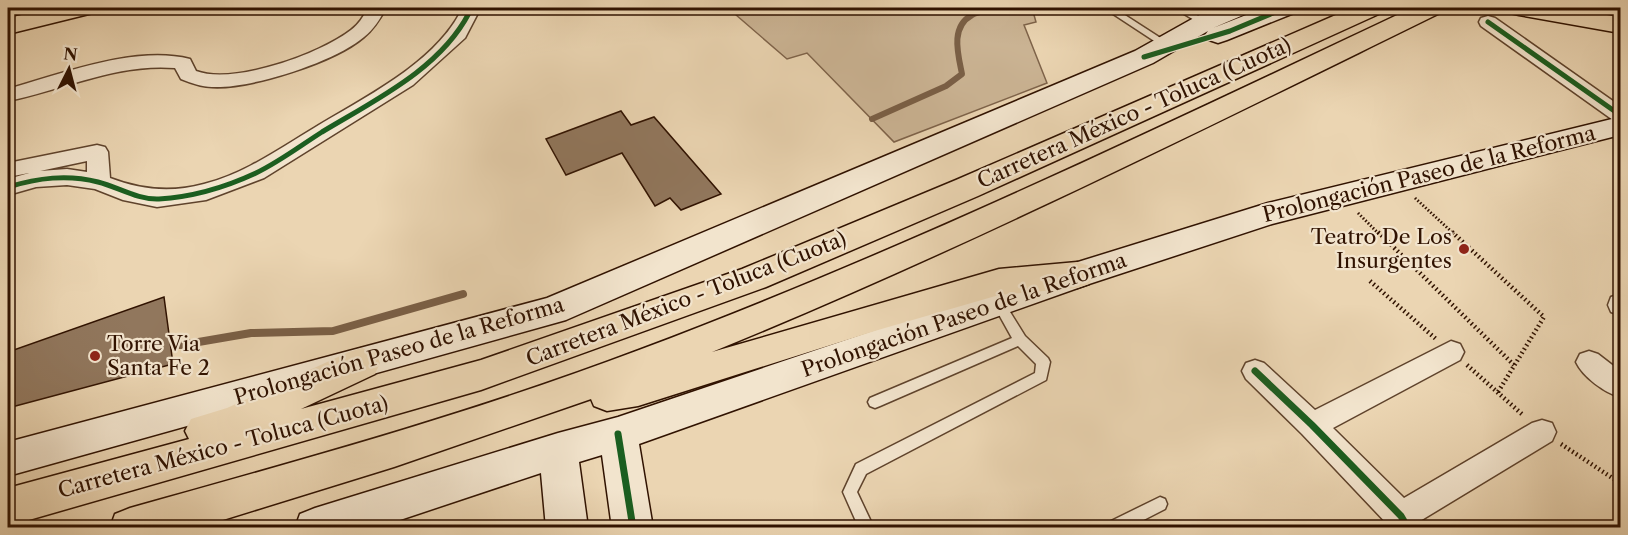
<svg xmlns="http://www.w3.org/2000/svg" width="1628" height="535" font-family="'Libre Caslon Text',serif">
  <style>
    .green { fill: #cbb494; stroke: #7e634a; stroke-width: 1.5 }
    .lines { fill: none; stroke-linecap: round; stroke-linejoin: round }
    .stream-far1 { stroke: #7a5f46; stroke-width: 6 }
    .stream { stroke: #7a5f46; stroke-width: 8 }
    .building { fill: #91775d; stroke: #301200; stroke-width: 1.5 }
    .lane-casing { stroke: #5f432c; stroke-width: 3 }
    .street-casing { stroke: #5f432c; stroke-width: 3 }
    .secondary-casing { stroke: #301200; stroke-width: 3 }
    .primary-casing { stroke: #301200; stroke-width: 3 }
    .highway-casing { stroke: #301200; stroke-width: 3 }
    .path-far1 { stroke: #301200; stroke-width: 3; stroke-dasharray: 1.5 2; stroke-linecap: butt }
    .path { stroke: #301200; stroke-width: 4.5; stroke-dasharray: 1.5 3; stroke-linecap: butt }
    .lane { fill: #f2e4cd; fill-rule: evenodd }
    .street { fill: #f2e4cd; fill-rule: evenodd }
    .secondary { fill: #f2e4cd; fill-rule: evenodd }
    .primary { fill: #ebd5b2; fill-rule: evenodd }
    .highway { fill: #ebd5b2; fill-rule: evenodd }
    .cycleway-far1-casing { stroke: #f2e4cd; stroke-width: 8 }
    .cycleway-casing { stroke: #f2e4cd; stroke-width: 10 }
    .cycleway-far1 { stroke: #1b5e20; stroke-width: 5 }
    .cycleway { stroke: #1b5e20; stroke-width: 7 }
    .poi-dot { fill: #8f2418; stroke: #f2e4cd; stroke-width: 2 }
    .labels { text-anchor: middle; stroke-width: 4.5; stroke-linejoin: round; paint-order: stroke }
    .street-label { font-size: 21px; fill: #301200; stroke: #f2e4cd }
    .poi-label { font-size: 21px; fill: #301200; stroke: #f2e4cd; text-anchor: end }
  </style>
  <rect width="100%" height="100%" fill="#ebd5b2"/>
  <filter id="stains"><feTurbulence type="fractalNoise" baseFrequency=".00333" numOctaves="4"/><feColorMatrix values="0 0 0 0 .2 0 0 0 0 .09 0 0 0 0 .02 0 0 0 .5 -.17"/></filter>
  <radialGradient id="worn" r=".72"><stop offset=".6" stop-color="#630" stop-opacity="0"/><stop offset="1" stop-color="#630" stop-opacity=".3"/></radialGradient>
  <path class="green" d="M728,8H1032L1036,22L1024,25L1047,83L894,142L807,53L787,59Z"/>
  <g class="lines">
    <path class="stream-far1" d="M872,119L946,86L962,74C958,54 950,27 972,15C978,12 985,11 991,8"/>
    <path class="stream" d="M181,345L251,333L333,331L463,294"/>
  </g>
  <path class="building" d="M621,111L631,125L654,117L721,194L681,210L670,198L655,206L622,153L566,175L546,139Z
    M164,297L173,364L8,408V352Z"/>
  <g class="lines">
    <g class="lane-casing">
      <path id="lane" d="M1104,8H1114L1176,48L1174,50H1168Z
        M1174,8H1185L1214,25L1212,27H1206Z
        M998,297L1002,299L1025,336L1048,358L1050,362L1046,380L866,474L857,492L874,528H859L843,492L856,464L1035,373L1036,364L1018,346L880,406L875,408L870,406L868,402L870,398L1012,338L992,302L994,299Z
        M1160,497L1165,499L1167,504L1165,509L1128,528H1105L1107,523Z"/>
    </g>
    <g class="street-casing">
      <path id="street" d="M368,8H386C380,19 374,29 364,37C335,62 251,89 212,87C202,87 191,83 181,79L175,68C117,63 63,90 8,101V89C61,74 135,45 190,59L196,71C234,85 320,54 351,30C359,24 363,17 368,8Z
        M457,8H475L478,13L465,38L413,85L264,178L206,200L157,207L123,200L95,189L67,185L36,187L8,195V179L29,173L8,177V163L97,145L105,147L108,152L110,178C141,190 171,193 204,184C244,174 279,149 314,128C363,98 432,65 460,13ZM87,161V172L67,169L40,171Z
        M1488,16L1495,18L1620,106V122L1613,120L1481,26L1479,22L1481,18Z
        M1620,294V315L1611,312L1608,305L1611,297Z
        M1451,341L1460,344L1464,352L1460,360L1333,428L1404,498L1532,423L1542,420L1552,423L1556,432L1552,441L1420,521L1423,528H1391L1302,434L1246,379L1242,371L1246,363L1255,360L1264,363L1315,410Z
        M1589,351L1598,354L1620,371V397C1605,393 1583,377 1576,362L1580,354Z"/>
    </g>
    <g class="secondary-casing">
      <path id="secondary" d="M1217,8H1251L1248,13L1213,28L1264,8H1297L1294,13L1227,40L1218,43L1209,40L1205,35L1208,31L1153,63L566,320L8,476V442L547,298L1135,51L1201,14Z
        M1620,117V135L1272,224L1089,284L639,444L653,528H612L602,455L579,462L588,528H546L541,473L376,528H295L300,514L315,508L558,433L618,417L1065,266L1268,203Z"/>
    </g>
    <g class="primary-casing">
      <path id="primary" d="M54,8H96L93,13L8,34V18Z"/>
    </g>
    <g class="highway-casing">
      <path id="highway" d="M1352,8H1384L1381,13L978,196L766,287L481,390L8,526V488L189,439L185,431L191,419L227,408L349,352L362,348L375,352L380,363L375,374L301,409L481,360L742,269L956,180Z
        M1412,8H1443L1440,13C1199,131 960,251 712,352L999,269L1077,262L1089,266L1094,275L1089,284L1077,288L999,295L878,330L638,406L607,411L594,406L591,399L394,467L197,528H110L115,514L130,508C301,460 473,413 639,350C903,251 1158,128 1412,8Z
        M1507,8H1561L1620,17V33L1519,15L1510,13Z"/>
    </g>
    <path class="path-far1" d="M1415,198L1454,234
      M1358,213L1379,234"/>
    <path class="path" d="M1378,232L1514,365
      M1452,232L1544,317L1498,392
      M1370,281L1436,339
      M1467,365L1524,416
      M1561,444L1620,483"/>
    <use href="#lane" class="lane"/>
    <use href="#street" class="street"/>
    <use href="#secondary" class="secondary"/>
    <use href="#primary" class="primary"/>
    <use href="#highway" class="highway"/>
    <g class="cycleway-far1-casing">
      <path id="cycleway-far1" d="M1488,22L1620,115
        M1144,57L1230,31L1285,8
        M8,187C38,178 67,174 98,182C118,187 138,200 159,199C192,197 226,187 256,173C279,162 300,146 322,132C375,100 440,69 469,13L466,8"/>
    </g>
    <g class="cycleway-casing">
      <path id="cycleway" d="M1255,371L1312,425L1401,516L1408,528
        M618,434L633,528"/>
    </g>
    <use href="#cycleway-far1" class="cycleway-far1"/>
    <use href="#cycleway" class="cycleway"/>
  </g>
  <g class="poi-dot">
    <circle cx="1464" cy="249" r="6"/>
    <circle cx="95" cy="356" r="6"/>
  </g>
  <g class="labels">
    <g class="street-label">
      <text transform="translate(1134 113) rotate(-24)" y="7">Carretera México - Toluca (Cuota)</text>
      <text transform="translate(1429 174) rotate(-14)" y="7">Prolongación Paseo de la Reforma</text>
      <text transform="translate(686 299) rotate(-21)" y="7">Carretera México - Toluca (Cuota)</text>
      <text transform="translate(964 315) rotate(-19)" y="7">Prolongación Paseo de la Reforma</text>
      <text transform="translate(399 351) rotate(-16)" y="7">Prolongación Paseo de la Reforma</text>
      <text transform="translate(223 447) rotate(-15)" y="7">Carretera México - Toluca (Cuota)</text>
    </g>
    <g class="poi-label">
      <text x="1452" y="244">Teatro De Los<tspan x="1452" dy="24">Insurgentes</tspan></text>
      <text x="107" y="351" text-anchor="start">Torre Via<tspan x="107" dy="24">Santa Fe 2</tspan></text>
    </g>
  </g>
  <rect width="1628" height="535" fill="none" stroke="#ebd5b2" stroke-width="30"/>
  <rect x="9" y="9" width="1610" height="517" fill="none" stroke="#301200" stroke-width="3"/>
  <rect x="15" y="15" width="1598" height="505" fill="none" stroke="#301200" stroke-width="1.5"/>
  <g transform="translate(69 69) rotate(6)" stroke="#f2e4cd" stroke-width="4.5" paint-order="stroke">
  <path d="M0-4.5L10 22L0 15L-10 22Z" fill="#301200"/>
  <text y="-9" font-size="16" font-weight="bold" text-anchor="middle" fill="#301200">N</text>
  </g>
  <rect width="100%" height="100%" filter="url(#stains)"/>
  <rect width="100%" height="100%" fill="url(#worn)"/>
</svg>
